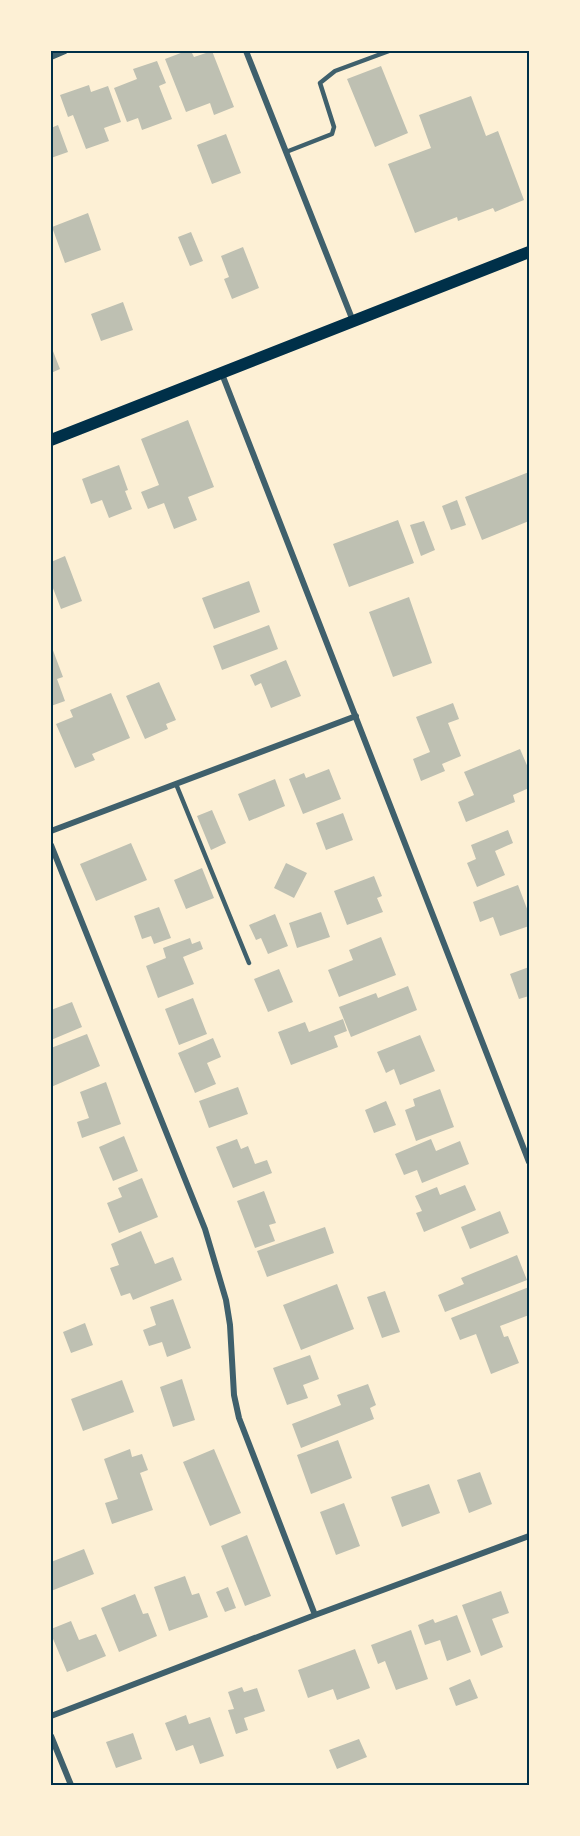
<svg xmlns="http://www.w3.org/2000/svg" width="580" height="1836" font-family="'PT Sans',sans-serif">
  <style>
    .building { fill: #bec0b2 }
    .lines { fill: none; stroke-linecap: round; stroke-linejoin: round }
    .service { stroke: #3f606c; stroke-width: 4.5 }
    .minor { stroke: #3f606c; stroke-width: 6 }
    .secondary { stroke: #003049; stroke-width: 12 }
    .neatline { fill: none; stroke: #003049; stroke-width: 2 }
  </style>
  <rect width="100%" height="100%" fill="#fdf0d5"/>
  <path class="building" d="M186,51H191L194,57L212,51L234,107L214,115L210,103L186,112L165,59Z
    M157,61L166,83L159,86L172,119L142,130L138,118L127,122L114,88L137,79L133,69Z
    M381,66L408,133L375,147L347,79Z
    M89,85L91,92L108,86L121,122L104,128L109,141L86,149L73,115L68,117L60,95Z
    M471,96L486,136L498,131L524,200L495,212L493,208L458,221L457,217L415,233L388,164L431,148L419,115Z
    M58,125L68,152L51,158V128Z
    M226,134L241,173L212,184L197,145Z
    M88,213L101,250L65,263L52,227Z
    M191,232L203,261L190,266L178,237Z
    M243,247L259,288L232,299L224,279L229,277L221,256Z
    M123,302L133,330L101,341L91,314Z
    M51,346L60,369L51,373Z
    M188,420L214,487L188,497L197,520L174,529L164,503L148,509L141,492L159,485L141,439Z
    M119,465L128,490L125,491L132,509L109,518L102,500L91,504L82,479Z
    M529,472V521L482,540L465,497Z
    M457,500L466,525L451,530L442,506Z
    M398,520L414,563L349,587L333,544Z
    M424,521L435,550L421,556L410,525Z
    M65,556L82,601L61,609L51,583V562Z
    M249,581L260,612L214,629L202,598Z
    M409,597L432,663L393,677L369,612Z
    M269,625L278,649L222,670L213,646Z
    M51,645L63,677L57,679L65,701L51,706Z
    M286,660L301,696L271,708L261,683L255,686L250,675Z
    M159,682L176,720L166,724L168,729L145,739L126,696Z
    M111,693L130,738L92,754L95,760L75,768L56,724L73,717L70,710Z
    M453,703L459,719L448,723L461,756L442,764L445,771L421,781L413,759L430,752L416,717Z
    M520,749L529,770V788L513,795L515,802L466,822L458,802L474,795L464,772Z
    M329,769L341,799L303,814L289,779L304,773L306,778Z
    M275,779L285,806L249,821L238,794Z
    M212,810L226,843L211,850L197,816Z
    M343,813L353,840L326,850L316,823Z
    M508,830L513,843L495,851L505,875L477,887L467,863L476,859L471,845Z
    M131,843L147,880L96,901L80,864Z
    M286,863L307,873L294,898L274,888Z
    M202,868L214,898L186,909L174,880Z
    M374,876L382,896L377,898L383,912L347,925L334,891Z
    M518,885L529,914V926L500,936L493,917L480,922L473,902Z
    M159,907L171,938L154,944L151,936L142,939L134,916Z
    M321,912L330,937L297,948L289,923Z
    M275,914L288,946L268,954L261,938L256,940L249,925Z
    M381,937L396,975L339,997L328,970L353,960L349,950Z
    M190,938L192,944L200,941L203,949L183,957L194,984L158,998L146,966L166,958L163,948Z
    M529,967V996L519,999L510,974Z
    M279,969L293,1002L268,1012L254,979Z
    M408,986L417,1010L351,1037L339,1007L376,993L378,998Z
    M193,998L207,1034L179,1045L165,1009Z
    M72,1002L82,1027L51,1040V1010Z
    M343,1019L347,1031L334,1036L338,1047L291,1065L278,1032L305,1022L309,1032Z
    M87,1034L100,1066L51,1087V1048Z
    M420,1035L435,1071L400,1085L394,1069L386,1073L377,1052Z
    M213,1038L221,1057L207,1063L216,1084L195,1093L178,1053Z
    M106,1082L121,1124L82,1138L77,1122L89,1118L80,1092Z
    M238,1087L248,1114L209,1128L199,1101Z
    M440,1089L454,1127L416,1141L405,1110L415,1106L413,1099Z
    M386,1101L396,1125L374,1133L365,1110Z
    M124,1136L138,1171L113,1181L99,1147Z
    M237,1139L241,1149L248,1146L255,1164L267,1160L272,1173L233,1188L216,1147Z
    M431,1139L436,1151L460,1141L469,1164L422,1183L417,1170L404,1175L395,1154Z
    M142,1178L158,1217L119,1233L107,1203L122,1197L118,1188Z
    M465,1185L476,1210L424,1232L416,1213L422,1211L415,1196L437,1187L440,1195Z
    M264,1191L276,1223L269,1225L275,1241L255,1248L237,1201Z
    M500,1211L509,1233L470,1249L461,1227Z
    M325,1227L334,1253L267,1277L257,1251Z
    M141,1231L155,1264L173,1257L182,1280L133,1300L130,1293L121,1296L110,1268L119,1265L111,1244Z
    M517,1255L527,1280L445,1312L438,1295L464,1284L461,1278Z
    M337,1284L354,1329L301,1350L283,1305Z
    M529,1287V1315L500,1326L504,1337L508,1336L519,1363L491,1374L476,1334L460,1340L451,1318Z
    M385,1291L400,1332L382,1338L367,1297Z
    M173,1299L191,1348L167,1357L162,1342L149,1346L143,1330L156,1325L150,1307Z
    M85,1323L93,1345L71,1353L63,1332Z
    M310,1355L319,1379L303,1385L308,1398L287,1405L273,1368Z
    M182,1379L195,1420L173,1427L160,1387Z
    M122,1380L134,1412L83,1431L71,1399Z
    M368,1384L376,1405L370,1408L374,1419L301,1448L292,1424L341,1405L337,1395Z
    M338,1440L352,1478L311,1494L297,1455Z
    M130,1449L132,1457L142,1454L148,1470L140,1473L153,1510L112,1524L105,1503L118,1499L104,1459Z
    M214,1449L241,1513L210,1526L183,1462Z
    M480,1472L492,1504L469,1513L457,1480Z
    M429,1484L440,1513L402,1527L391,1497Z
    M344,1503L360,1546L336,1555L320,1512Z
    M247,1535L271,1596L245,1606L221,1546Z
    M84,1549L94,1574L51,1591V1562Z
    M185,1576L192,1595L199,1593L208,1617L169,1631L154,1587Z
    M228,1587L236,1608L225,1612L216,1592Z
    M501,1591L509,1613L492,1619L503,1647L481,1656L462,1605Z
    M135,1594L143,1614L148,1613L157,1636L119,1652L101,1608Z
    M457,1615L471,1652L447,1661L440,1640L425,1645L418,1625L433,1619L435,1623Z
    M71,1621L79,1640L96,1634L106,1656L67,1672L51,1634V1629Z
    M411,1630L428,1679L396,1690L385,1661L378,1664L371,1645Z
    M355,1649L370,1688L337,1700L333,1689L308,1698L298,1670Z
    M470,1679L478,1698L456,1706L449,1688Z
    M242,1687L244,1692L257,1688L265,1711L244,1718L248,1730L236,1734L228,1710L234,1709L228,1692Z
    M186,1715L189,1724L210,1717L224,1756L200,1764L193,1745L176,1751L165,1723Z
    M133,1733L142,1759L116,1768L106,1742Z
    M359,1739L367,1757L337,1769L329,1750Z"/>
  <g class="lines">
    <path class="service" d="M286,152L332,134L334,127L320,83L335,71L389,51
      M176,784L249,963"/>
    <path class="minor" d="M246,51L353,321
      M51,57L65,51
      M222,374L529,1162
      M51,831L356,716
      M51,845L205,1229L226,1300L230,1325L234,1395L239,1418L315,1615
      M51,1716L315,1615L529,1536
      M51,1736L71,1785"/>
    <path class="secondary" d="M51,440L529,252"/>
  </g>
  <rect width="580" height="1836" fill="none" stroke="#fdf0d5" stroke-width="105"/>
  <rect x="52" y="52" width="476" height="1732" class="neatline"/>
</svg>
